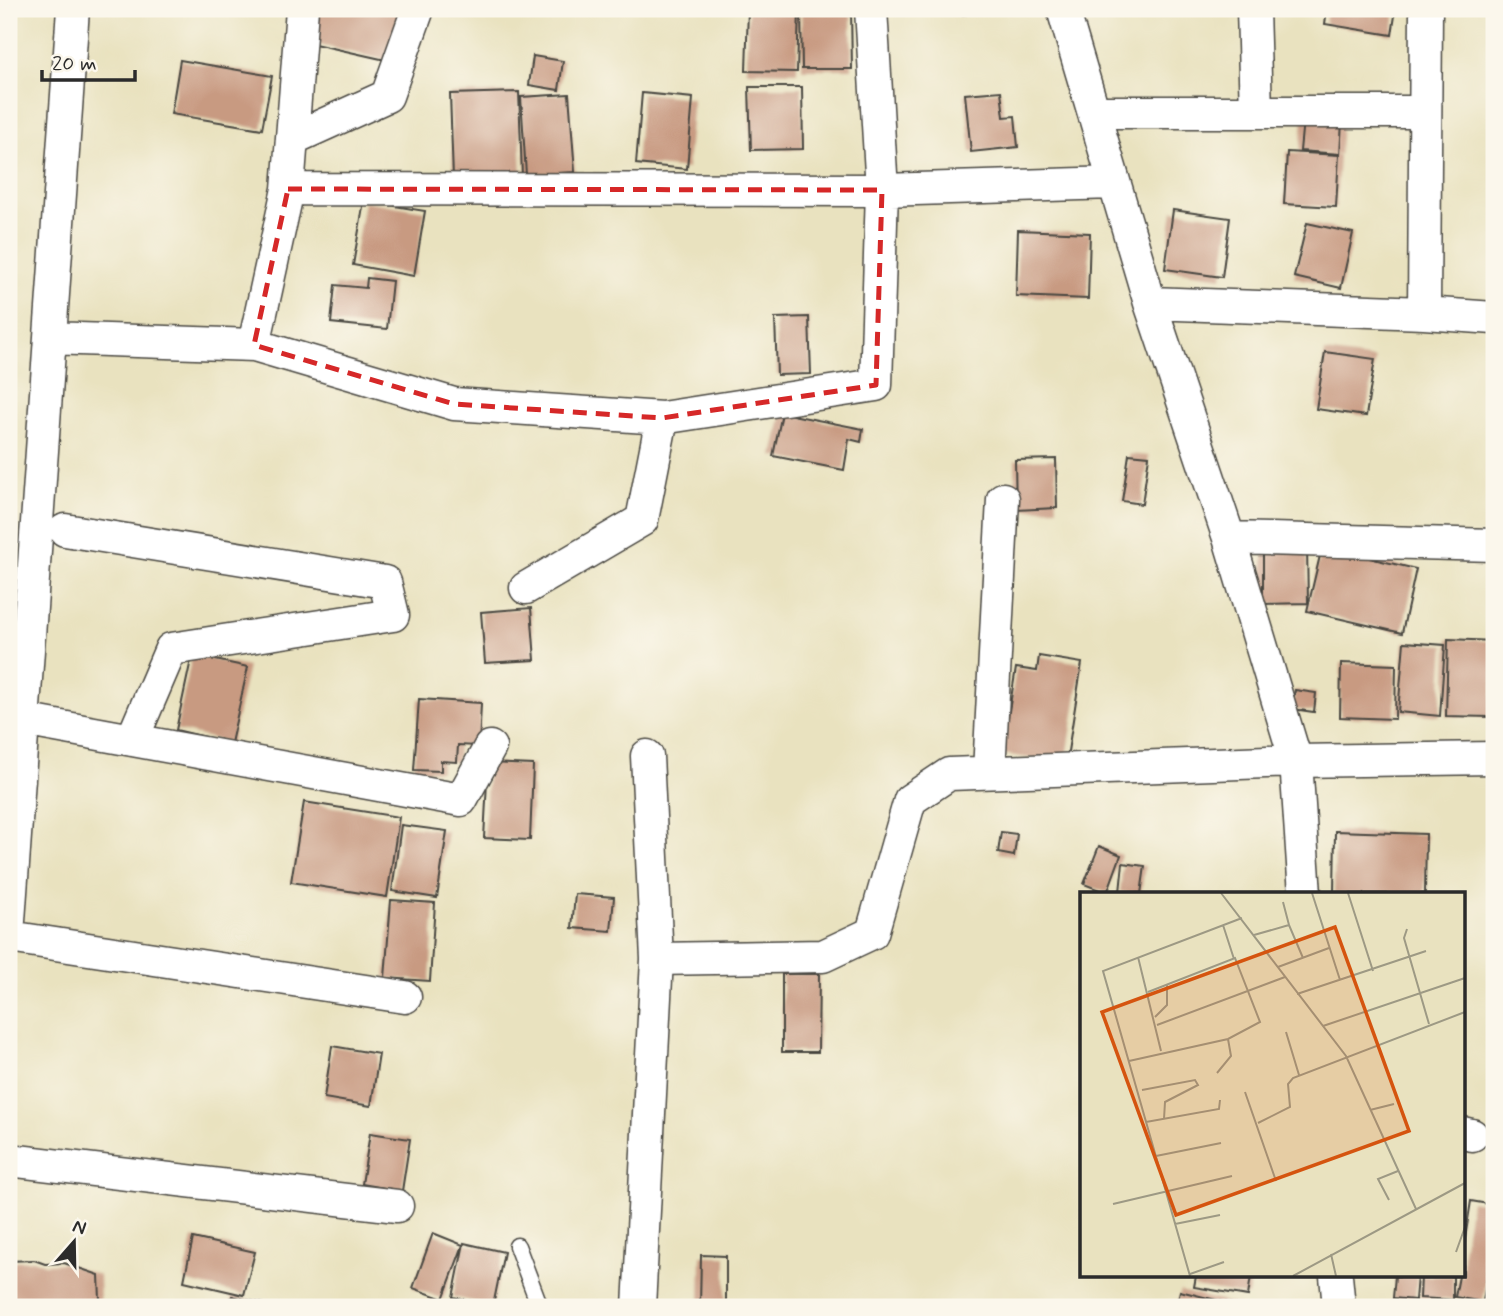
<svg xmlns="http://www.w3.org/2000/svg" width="1503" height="1316" font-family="Mynerve,sans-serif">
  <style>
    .building { fill: #c89a81 }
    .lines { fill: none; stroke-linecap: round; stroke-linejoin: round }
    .lane-casing { stroke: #484641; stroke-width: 19 }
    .street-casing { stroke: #484641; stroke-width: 35 }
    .lane { stroke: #fff; stroke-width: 16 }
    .street { stroke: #fff; stroke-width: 32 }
    .marked { fill: none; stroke: #d62828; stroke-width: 5; stroke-dasharray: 14 9; stroke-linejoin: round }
    .inset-road { fill: none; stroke: #9d9984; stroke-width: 2 }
    .view { fill: #d5540f; fill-opacity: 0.15; stroke: #d5540f; stroke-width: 3.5 }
    .inset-edge { fill: none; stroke: #2b2b2b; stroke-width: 3.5 }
  </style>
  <rect width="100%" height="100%" fill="#fbf7ec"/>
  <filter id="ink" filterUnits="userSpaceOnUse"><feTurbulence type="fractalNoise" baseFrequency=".0143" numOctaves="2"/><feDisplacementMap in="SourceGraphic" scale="14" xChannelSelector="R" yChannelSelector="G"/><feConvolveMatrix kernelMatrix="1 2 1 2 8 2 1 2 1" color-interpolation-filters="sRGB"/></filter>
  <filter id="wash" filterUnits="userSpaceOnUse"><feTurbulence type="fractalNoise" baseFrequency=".00686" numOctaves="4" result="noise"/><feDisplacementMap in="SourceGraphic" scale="28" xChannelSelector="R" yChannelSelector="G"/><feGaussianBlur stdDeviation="1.57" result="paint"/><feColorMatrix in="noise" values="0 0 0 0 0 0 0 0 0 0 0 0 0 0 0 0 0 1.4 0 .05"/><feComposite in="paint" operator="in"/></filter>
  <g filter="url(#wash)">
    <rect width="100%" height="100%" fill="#e9e2bf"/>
    <g id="blocks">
      <path class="building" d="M318,9H385L401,12L390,61L310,43Z
        M748,9H799L797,72L746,71Z
        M801,9H851L852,69H802Z
        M954,9H1005L1006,11L955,15Z
        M1327,9H1396L1392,35L1325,24Z
        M533,56L563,61L559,90L529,85Z
        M180,60L272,76L262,129L171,114Z
        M749,87H802L803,149L751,150Z
        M1001,91L1004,117L1015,116L1018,147L971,152L965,94Z
        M519,92L522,176L453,178L450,94Z
        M642,93L693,98L687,169L636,164Z
        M569,94L575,172L526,175L521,97Z
        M1303,119L1342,122L1340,154L1300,151Z
        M1287,152L1339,155L1336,207L1284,204Z
        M364,201L425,211L414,276L353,265Z
        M1173,210L1230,218L1222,277L1165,269Z
        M1307,223L1353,233L1341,288L1294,277Z
        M1018,230L1090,233L1088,299L1016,296Z
        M367,278L392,281L387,329L331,323L335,285L366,288Z
        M809,317L811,374L777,375L775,318Z
        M1325,352L1375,359L1366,416L1316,409Z
        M782,413L863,429L861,442L849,439L844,470L773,456Z
        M1129,454L1149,456L1142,504L1122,501Z
        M1056,459L1057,508L1016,510L1015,460Z
        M1263,547H1307L1308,603L1263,604Z
        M1322,547L1416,569L1402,633L1307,611Z
        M531,608L535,660L485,663L481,612Z
        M1448,639L1494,641L1491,717L1446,716Z
        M1404,642L1445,645L1440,716L1398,712Z
        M192,655L248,667L231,743L176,730Z
        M1039,656L1082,663L1066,764L1002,754L1016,668L1037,671Z
        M1341,663L1396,665L1395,719L1340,717Z
        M1295,690L1316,693L1314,712L1292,709Z
        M419,699L481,703L479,746L458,745L457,762L441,761V771L414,770Z
        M488,763L533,765L530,840L484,838Z
        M304,802L399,817L387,897L291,882Z
        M401,825L447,831L437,898L392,891Z
        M1335,831L1426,834L1425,894H1334Z
        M1001,832L1017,834L1014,856L998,853Z
        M1099,846L1121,855L1107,893L1084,884Z
        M1123,863L1145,866L1141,894L1120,892Z
        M575,894L614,897L611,931L572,928Z
        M391,900L435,903L430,981L385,978Z
        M782,974H819L818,1052H782Z
        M332,1046L379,1054L371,1106L324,1098Z
        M370,1133L410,1139L402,1191L362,1184Z
        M1471,1201L1494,1205V1233L1483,1302L1455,1297L1459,1276H1463V1251Z
        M433,1233L463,1245L443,1299L413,1288Z
        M193,1238L255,1252L244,1295L184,1281Z
        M464,1243L504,1252L493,1306L453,1297Z
        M701,1255L726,1256V1307H700Z
        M34,1260L45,1264L64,1263L99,1275L100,1300L97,1307H9V1261Z
        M1196,1276H1251L1248,1296L1194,1287Z
        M1395,1276H1417L1415,1300L1393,1298Z
        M1421,1276H1453V1300L1420,1298Z
        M1180,1291L1240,1306V1307H1176Z
        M232,1296L272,1306V1307H229Z"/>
    </g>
  </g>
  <g filter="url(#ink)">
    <use href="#blocks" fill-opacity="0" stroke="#484641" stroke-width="2"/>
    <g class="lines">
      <g class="lane-casing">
        <path id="lane" d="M517,1246L540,1307"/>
      </g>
      <g class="street-casing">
        <path id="street" d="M1063,9L1150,303L1229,538L1296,761L1305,894
          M1253,9L1256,112
          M1094,112H1425
          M292,139L387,96L418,9
          M288,189L882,190L1114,183
          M1150,303L1424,313L1494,318
          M1424,313L1426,9
          M50,338L254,345L454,404L662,418L876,385L882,190L871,9
          M254,345L288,189L302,9
          M65,530L385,582L393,615L171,649L132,740
          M1229,538L1494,545
          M526,588L642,520L662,418
          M23,720L461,800L490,747
          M989,772L1003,499
          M9,921L73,9
          M9,937L405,997
          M657,959L823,956L872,933L910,800L949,774L1296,761L1494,758
          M1463,1133L1472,1135
          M9,1160L397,1206
          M1336,1276L1339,1307
          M639,1307L657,959L647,756"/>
      </g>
      <use href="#lane" class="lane"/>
      <use href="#street" class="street"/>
    </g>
  </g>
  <path class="marked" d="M288,189L882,190L876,385L662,418L454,404L254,345Z"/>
  <g transform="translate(1080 892)">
    <rect width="385" height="385" fill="#e9e2bf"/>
    <path class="inset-road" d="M141,1L266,164L336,317M232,1L260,88M268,1L293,79M203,10L209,33M143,33L154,67M327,37L324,46L349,132M174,43L209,33L223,66M58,65L81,159M198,75L249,56M217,102L346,59M75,125L87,113V93M77,133L205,85M243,134L385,86M206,140L219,183M49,169L148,147L180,130L155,66L68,100M137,181L151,164L148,147M62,198L115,188L118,193L85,210L84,227M165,200L196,289M290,218L314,212M66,230L139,217L140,208M178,231L210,215L208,192L213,186L385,120M76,264L141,251M309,308L298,287L318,279M33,312L152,284M95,332L140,323M376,360L385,335M251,362L256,384M110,382L144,370M110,384L23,79L162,26M213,384L385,291"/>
    <path class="view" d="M255,35L329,239L96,323L22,120Z"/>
    <rect width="385" height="385" class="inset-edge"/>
  </g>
  <rect width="1503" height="1316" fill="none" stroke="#fbf7ec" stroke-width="35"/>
  <g transform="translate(74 1242) rotate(20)" stroke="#fbf7ec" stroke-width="5" paint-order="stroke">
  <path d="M0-5L12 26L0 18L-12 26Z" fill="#2b2b2b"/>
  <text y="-10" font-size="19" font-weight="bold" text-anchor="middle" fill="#2b2b2b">N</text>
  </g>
  <path d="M42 70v10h93v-10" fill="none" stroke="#2b2b2b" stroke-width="3.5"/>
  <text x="52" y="70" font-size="21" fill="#2b2b2b" stroke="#fbf7ec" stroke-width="5" paint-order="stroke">20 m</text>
</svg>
